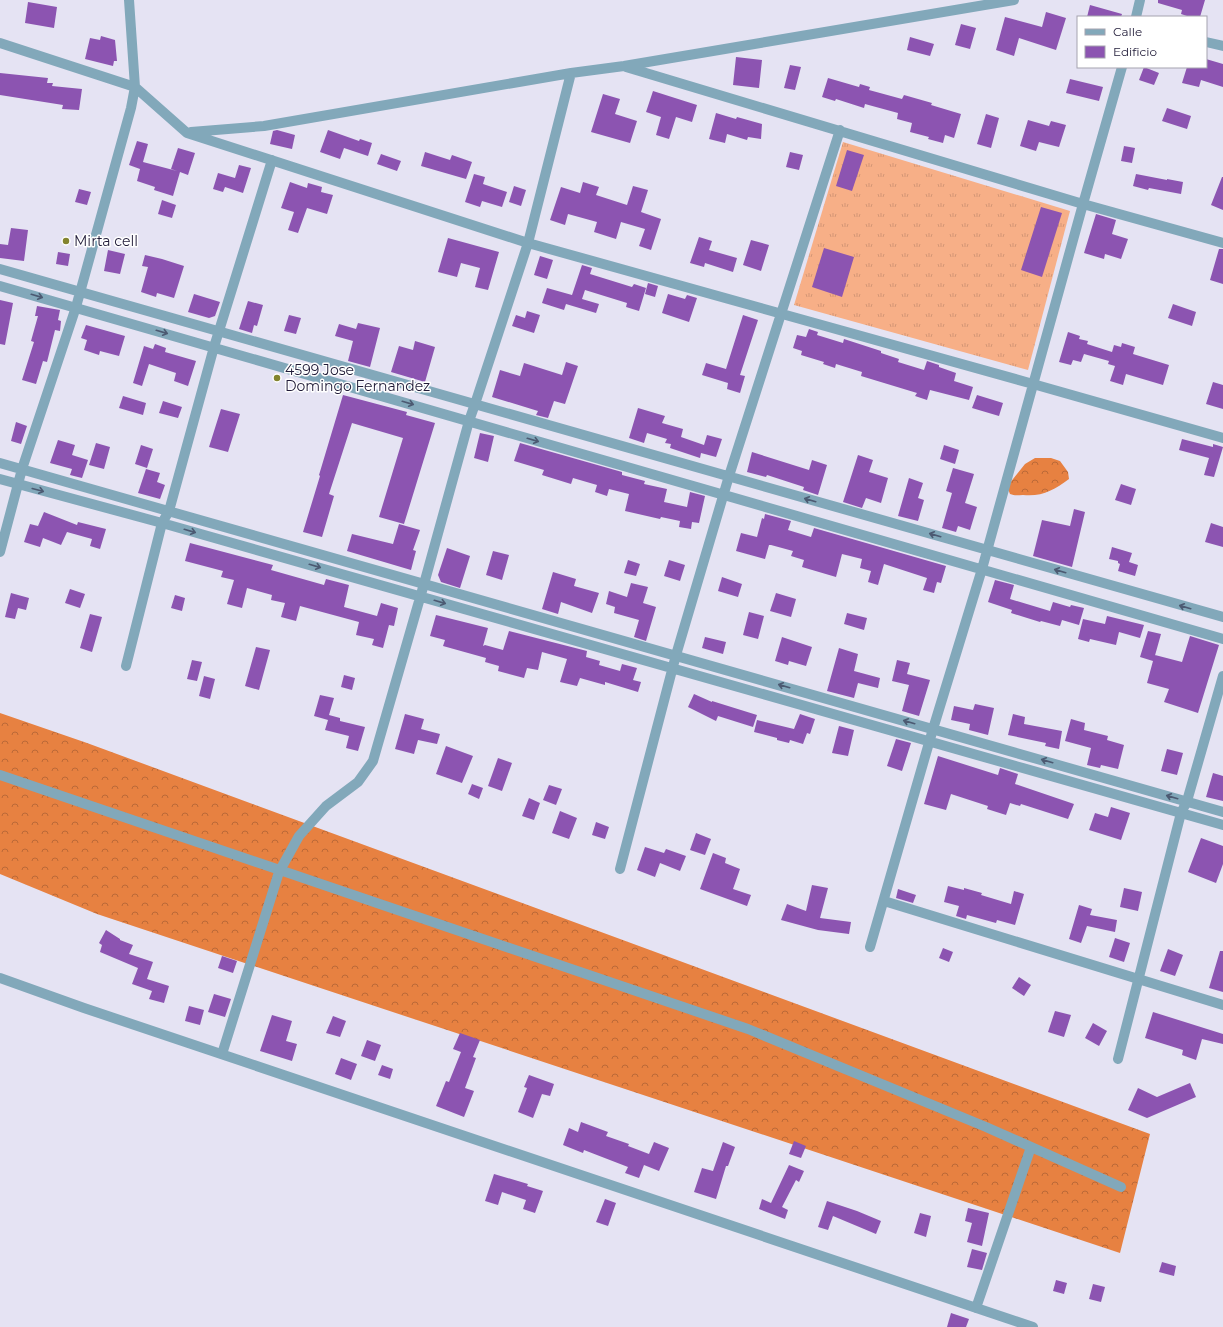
<svg xmlns="http://www.w3.org/2000/svg" width="1223" height="1327" font-family="Montserrat,sans-serif">
  <style>
    .grass { fill: url(#grass-tufts) }
    .forest { fill: url(#forest-crowns) }
    .building { fill: #8c54b1 }
    .lines { fill: none; stroke-linecap: round; stroke-linejoin: round }
    .street { stroke: #82a8ba; stroke-width: 10 }
    .oneway { stroke: #4c5a72 }
    .poi-dot { fill: #83842e; stroke: #fff; stroke-width: 1.5 }
    .labels { text-anchor: middle; stroke-width: 3; stroke-linejoin: round; paint-order: stroke }
    .poi-label { font-size: 14px; fill: #1f1a37; stroke: #fff; text-anchor: start }
  </style>
  <defs>
    <pattern id="grass-tufts" width="24" height="20" patternUnits="userSpaceOnUse"><rect width="24" height="20" fill="#f7af87"/><path d="M3 7l-1-3M5 7V3M7 7l1-3M15 17l-1-3M17 17v-4M19 17l1-3" fill="none" stroke="#d39675"/></pattern>
    <pattern id="forest-crowns" width="20" height="18" patternUnits="userSpaceOnUse"><rect width="20" height="18" fill="#e78141"/><path d="M2 6a3 3 0 1 1 6 0M12 15a3 3 0 1 1 6 0" fill="none" stroke="#bb6937"/></pattern>
  </defs>
  <rect width="100%" height="100%" fill="#e5e3f3"/>
  <path class="grass" d="M843,142L1070,211L1028,370L794,305Z"/>
  <path class="forest" d="M1035,458H1051L1060,461L1068,472L1069,479C1054,490 1042,497 1023,495C1018,495 1015,496 1010,494L1008,489L1009,484L1025,464Z
    M0,713L87,743L1150,1134L1120,1253L97,914L0,874Z"/>
  <path class="building" d="M1158,0H1205L1200,17H1190L1181,14L1182,10L1158,3Z
    M28,2L57,7L54,28L25,23Z
    M1090,5L1122,14L1121,17H1087Z
    M1046,12L1066,18L1056,50L1019,38L1014,56L996,50L1005,17L1042,27Z
    M961,24L976,28L970,49L955,45Z
    M101,36L115,40L117,61H114L113,66L85,59L90,38L100,40Z
    M910,37L934,44L930,56L907,50Z
    M736,57L762,60L759,88L733,85Z
    M1206,59L1223,64V87L1201,80L1199,87L1182,83L1187,67H1206Z
    M790,65L801,67L795,90L784,88Z
    M1144,67L1159,73L1154,85L1139,80Z
    M0,73L48,78L47,83H53L52,86L82,89L79,110L62,109L63,105L0,95Z
    M828,78L859,87L860,84L870,87L869,90L902,99L904,95L932,103L931,105L961,114L954,138L945,135L943,143L928,139L929,137L910,132L912,123L897,119L898,113L865,104L864,108L836,99L835,101L822,97Z
    M1070,79L1103,87L1099,101L1066,93Z
    M653,91L697,105L692,122L676,117L669,139L656,135L661,117L646,112Z
    M603,94L620,99L615,114L637,121L630,143L591,132Z
    M1167,108L1191,116L1187,129L1162,121Z
    M716,113L736,119L737,117L762,124L761,139L748,137L747,140L727,134L725,143L709,139Z
    M986,114L999,118L991,148L977,144Z
    M1028,120L1049,126L1051,121L1066,125L1059,147L1039,142L1036,151L1020,146Z
    M277,130L295,135L292,149L270,144L273,131Z
    M328,130L359,141L360,139L372,143L368,156L344,148L340,159L320,152Z
    M137,141L148,144L143,162L177,171L171,169L178,148L195,153L188,175L180,172L173,196L154,190L155,187L137,181L140,169L129,165Z
    M1124,146L1135,148L1132,163L1121,161Z
    M847,150L864,155L852,191L836,186Z
    M425,152L450,160L452,155L472,162L466,179L421,166Z
    M790,152L803,155L799,170L786,167Z
    M381,154L401,161L397,171L377,164Z
    M239,165L251,168L243,193L225,187L223,192L213,189L218,173L235,178Z
    M474,174L485,177L483,184L507,192L502,207L482,201L480,207L465,202Z
    M1136,174L1167,180V179L1183,182L1181,194L1149,188L1148,190L1133,186Z
    M1222,177H1223V210L1211,205Z
    M290,182L307,188L308,183L322,187L321,192L333,195L327,214L307,208L298,233L288,230L294,212L281,208Z
    M583,182L599,187L596,195L627,205L633,186L648,190L641,212L661,219L651,250L639,246L645,229L621,222L616,239L594,232L597,222L568,214L565,225L550,220L561,187L580,193Z
    M514,186L526,190L521,206L509,202Z
    M79,189L91,192L87,205L75,202Z
    M162,200L176,205L172,218L158,214Z
    M1041,207L1062,213L1042,277L1021,270Z
    M1096,214L1116,220L1112,234L1128,239L1121,259L1105,254L1104,259L1084,253Z
    M11,228L28,230L24,261L0,258V244L8,245Z
    M699,237L712,241L709,250L737,258L733,272L705,263L704,267L690,263Z
    M448,238L499,252L488,290L475,287L480,268L461,263L457,277L438,272Z
    M751,240L769,245L761,271L743,265Z
    M824,248L854,257L842,297L812,287Z
    M1219,249H1223V284L1210,280Z
    M108,250L125,254L120,274L104,271Z
    M58,252L70,254L68,266L56,264Z
    M145,255L162,259L184,266L174,298L157,293L156,297L141,292L148,267L142,266Z
    M540,256L553,260L547,279L534,275Z
    M582,265L592,268L590,274L632,287L634,284L646,288L639,311L626,307L627,303L585,290L582,299L599,304L596,313L566,304L564,310L542,303L547,288L572,295Z
    M648,283L658,286L655,297L645,294Z
    M194,294L220,302L215,316L209,318L188,312Z
    M668,294L685,299L687,295L697,298L689,322L662,313Z
    M0,300L13,303L5,345L0,344Z
    M248,301L263,305L257,326L254,325L252,333L239,329Z
    M1173,304L1196,312L1192,326L1168,318Z
    M37,306L60,310L58,320L61,321L60,331L55,330L47,362L43,361L36,384L22,380L34,342L31,341L38,316H35Z
    M527,311L540,315L534,333L512,326L516,315L525,318Z
    M289,315L301,318L296,334L284,331Z
    M743,315L758,320L740,375L745,376L740,393L727,389L728,383L702,375L706,363L726,369Z
    M358,323L380,328L370,367L348,361L353,341L335,336L339,324L356,329Z
    M86,325L125,336L119,356L100,351L99,355L84,350L87,340L81,338Z
    M809,329L818,332L817,335L843,343L844,339L881,351V353L899,359L898,362L924,370L927,361L939,365V367L956,373L954,381L973,387L969,400L930,390L927,400L915,396L917,393L861,376L862,372L836,364L835,368L823,364L824,362L801,355L802,351L793,348L797,335L806,337Z
    M1068,332L1080,336L1079,339L1088,341L1087,344L1112,352L1114,345L1121,347L1122,343L1135,347L1133,354L1169,365L1163,385L1126,374L1123,385L1110,381L1115,366L1108,364L1109,361L1084,354L1081,362L1073,360L1071,365L1059,362Z
    M415,341L435,347L425,382L391,372L399,346L413,350Z
    M155,344L166,348L165,352L196,361L188,386L174,381L176,373L149,364L142,386L133,383L144,346L153,349Z
    M566,362L578,366L565,404L554,401L548,418L536,415L538,411L492,397L500,370L520,376L524,363L562,375Z
    M1213,382L1223,385V409L1206,404Z
    M343,395L407,412L406,415L435,423L404,524L379,517L403,438L352,423L329,494L334,496L322,537L303,532L320,476L319,475Z
    M977,395L1003,403L999,416L972,408Z
    M123,396L146,403L143,415L119,408Z
    M163,401L182,407L178,418L159,413Z
    M638,408L665,416L662,423L683,429L681,437L704,445L707,435L722,439L716,457L701,453L700,458L670,448L671,444L665,443L667,439L647,433L644,443L629,438Z
    M221,409L240,414L228,452L209,447Z
    M16,422L27,426L21,444L11,441Z
    M480,433L494,436L488,462L474,458Z
    M1182,439L1213,447V444L1223,447L1214,477L1204,475L1209,458L1179,450Z
    M58,440L75,445L72,455L88,460L82,478L70,475L72,469L50,463Z
    M96,443L110,447L104,469L89,465Z
    M520,443L622,472V475L645,481L644,484L667,489L664,502L687,507L690,492L705,496L699,523L692,522L691,529L679,527L680,521L661,517L660,519L625,511L629,494L609,489L607,496L595,492L597,485L573,478L571,484L542,475L544,470L514,461Z
    M141,445L153,449L147,468L135,464Z
    M944,445L959,450L955,464L940,459Z
    M752,452L809,470L812,460L827,465L818,495L803,490L804,487L767,475L766,477L747,472Z
    M858,455L873,460L869,472L888,478L881,503L866,498L862,508L843,502Z
    M953,468L974,474L965,503L977,507L970,530L958,526L956,532L942,528L952,493L946,491Z
    M146,469L160,473L157,482L165,485L160,499L138,493Z
    M909,478L923,483L918,498L924,500L918,521L898,516Z
    M1121,484L1136,489L1131,505L1115,500Z
    M1074,509L1085,512L1072,567L1033,556L1042,520L1070,526Z
    M44,512L77,525L78,522L106,529L100,549L90,546L92,539L67,532L61,545L43,538L40,547L24,542L30,524L38,526Z
    M765,514L791,521L788,530L811,537L814,528L946,566L941,583L937,582L934,593L923,590L927,578L884,564L878,585L868,582L871,571L860,568L862,559L842,554L836,577L802,567L804,560L791,556L793,551L771,545H769L765,559L736,551L741,533L757,537L762,518L764,519Z
    M1211,523L1223,527V547L1205,542Z
    M399,524L420,530L413,550L416,551L411,570L347,551L352,534L393,544Z
    M190,543L273,565L271,570L324,585L326,579L349,585L344,607L377,616L381,603L398,608L394,626L389,625L383,648L372,645L374,639L356,635L359,622L300,606L296,621L281,617L285,603L271,600L272,595L247,588L242,608L227,604L234,580L221,577L223,571L185,561Z
    M1112,547L1132,553L1129,562L1138,565L1135,576L1118,571L1120,564L1118,563V561L1109,559Z
    M447,548L470,556L460,588L441,582L438,575Z
    M493,551L509,555L502,580L486,575Z
    M628,560L640,564L636,576L624,573Z
    M669,560L685,565L680,581L664,576Z
    M553,572L576,579L574,586L599,593L592,613L561,602L558,614L542,609Z
    M722,577L742,584L738,597L718,591Z
    M995,580L1014,585L1010,599L1050,611L1053,602L1070,607L1071,605L1084,608L1079,625L1062,620L1060,626L1041,621L1040,622L1011,613L1012,610L988,602Z
    M631,583L648,587L643,603L656,607L646,641L634,637L639,620L614,613L615,607L606,604L609,591L627,597Z
    M70,589L85,594L80,608L65,603Z
    M11,593L29,598L26,610L18,608L15,619L5,617Z
    M776,593L796,599L791,617L770,611Z
    M175,595L185,598L182,611L171,608Z
    M749,612L764,616L758,639L743,635Z
    M847,613L867,618L864,630L844,624Z
    M90,614L102,617L92,652L80,648Z
    M436,615L488,628L483,646L485,645L503,650L509,631L587,651L586,657L600,661L599,665L620,671L622,664L637,668L633,680L641,682L638,692L605,682V685L580,678L577,686L560,682L567,659L542,652L538,670L527,668L524,678L498,671L499,666L485,662L486,658L443,646L445,640L430,636Z
    M1107,616L1144,625L1140,638L1119,632L1116,645L1090,639L1089,642L1078,639L1083,619L1105,624Z
    M1148,631L1161,634L1154,659L1155,655L1182,662L1190,636L1219,645L1198,713L1164,702L1169,689L1147,683L1153,661L1140,657Z
    M705,637L726,642L723,654L702,648Z
    M782,637L812,647L806,666L789,661L788,665L775,661Z
    M256,647L270,650L259,690L245,686Z
    M839,648L858,654L854,671L880,678L878,688L858,683L854,698L827,691Z
    M192,660L202,662L197,681L187,679Z
    M897,660L910,663L907,674L930,680L919,716L902,711L909,685L892,681Z
    M344,675L355,678L352,690L341,687Z
    M204,676L215,679L210,699L199,696Z
    M694,694L712,702V701L757,715L753,727L718,716L716,721L688,707Z
    M320,695L334,698L329,715L340,718V721L365,727L358,751L346,748L349,736L325,730L328,720L314,716Z
    M975,704L994,708L988,735L969,730L970,724L951,720L954,706L973,710Z
    M405,714L424,719L421,729L440,734L437,744L418,740L414,754L395,749Z
    M800,714L815,719L810,734L807,733L803,744L790,740L789,743L777,740V738L754,732L757,720L794,729Z
    M1013,714L1025,717L1024,724L1062,731L1059,749L1045,746L1046,743L1008,735Z
    M1071,719L1085,723L1084,730L1108,736L1107,740L1124,745L1118,769L1101,765L1100,768L1087,765L1091,748L1065,741Z
    M839,726L854,730L848,756L832,753Z
    M896,739L911,743L902,771L887,766Z
    M446,746L473,756L462,783L436,774Z
    M1167,749L1183,753L1177,775L1161,771Z
    M938,756L998,775L1000,768L1018,774L1015,784L1074,804L1068,819L1021,804L1020,806L1010,803L1006,815L987,809L988,806L951,794L946,810L924,804Z
    M498,758L512,763L502,791L488,786Z
    M1213,773L1223,776V801L1206,797Z
    M472,784L483,788L479,799L468,794Z
    M549,785L562,789L556,805L543,800Z
    M529,798L540,803L534,820L522,816Z
    M1111,807L1130,813L1121,840L1089,830L1095,813L1108,817Z
    M560,811L577,818L569,839L552,833Z
    M596,822L609,827L605,839L592,835Z
    M696,833L711,839L705,855L690,850Z
    M1201,838L1223,846V864L1216,883L1188,872Z
    M645,847L664,853L666,849L686,856L680,871L660,863L655,877L637,870Z
    M713,853L726,858L725,863L740,869L733,889L751,895L747,906L700,889Z
    M812,885L828,888L820,918L851,922L849,934L818,930L781,920L787,904L806,911Z
    M948,886L964,890V888L982,893L981,895L1011,904L1014,891L1024,894L1015,925L997,920L996,923L967,915L966,919L956,916L959,906L944,902Z
    M1124,888L1142,892L1138,911L1120,907Z
    M898,889L916,895L913,903L896,898Z
    M1079,905L1092,909L1090,915L1117,920L1115,932L1087,926L1081,943L1069,939Z
    M106,930L120,939V940L133,945L129,954L153,962L147,979L169,986L164,1003L149,999L152,991L132,984L138,968L100,952L102,945L99,943Z
    M1115,938L1130,943L1124,962L1109,957Z
    M943,948L953,952L949,962L939,958Z
    M1168,949L1183,955L1175,976L1160,971Z
    M1220,951H1223V992L1209,988Z
    M222,956L237,961L233,973L218,968Z
    M1019,977L1031,985L1024,996L1012,988Z
    M214,994L231,999L225,1017L208,1012Z
    M189,1006L204,1010L200,1025L185,1021Z
    M1055,1011L1071,1015L1064,1037L1048,1032Z
    M1153,1012L1223,1034V1044L1202,1039L1196,1060L1182,1055L1183,1050L1145,1038Z
    M272,1015L292,1021L286,1041L297,1044L292,1061L260,1051Z
    M333,1016L346,1021L340,1037L326,1033Z
    M1093,1023L1107,1031L1099,1046L1085,1038Z
    M460,1033L480,1040L473,1057L476,1058L465,1088L474,1091L464,1117L436,1106L446,1081L449,1082L461,1052L453,1049Z
    M367,1040L381,1045L375,1061L361,1056Z
    M341,1058L357,1064L351,1080L335,1074Z
    M382,1065L393,1069L390,1079L378,1075Z
    M529,1075L554,1084L550,1096L542,1094L533,1118L518,1112L527,1088L524,1087Z
    M1190,1083L1196,1097L1147,1118L1128,1110L1138,1088L1157,1097Z
    M581,1122L608,1132L606,1136L629,1144L628,1146L649,1154L654,1142L669,1148L659,1171L644,1165L639,1178L625,1173L628,1167L584,1150L583,1153L563,1145L569,1128L578,1132Z
    M794,1141L806,1146L801,1158L789,1154Z
    M723,1142L735,1147L728,1166H726L716,1199L694,1192L702,1168L713,1171Z
    M789,1165L804,1171L799,1182L796,1180L782,1207L788,1210L785,1219L759,1209L762,1199L771,1203Z
    M494,1174L528,1184L527,1186L543,1191L535,1213L523,1209L526,1200L502,1192L498,1205L485,1201Z
    M605,1199L616,1203L608,1226L596,1222Z
    M827,1201L857,1211L881,1221L876,1234L833,1216L828,1230L818,1227Z
    M968,1208L989,1213L982,1246L967,1242L972,1223L965,1221Z
    M920,1213L931,1216L926,1237L914,1233Z
    M972,1249L987,1253L982,1270L967,1267Z
    M1162,1262L1176,1266L1174,1276L1159,1272Z
    M1056,1280L1067,1283L1064,1294L1053,1291Z
    M1093,1284L1105,1287L1101,1302L1089,1299Z
    M951,1313L969,1319L966,1327H947Z"/>
  <g class="lines">
    <path class="street" d="M1136,17L1140,0
      M1206,42L1223,46
      M0,43L135,87L187,133L528,243L1033,384L1223,438
      M626,67L1083,204L1223,243
      M191,132L264,126L571,73L624,66L1014,0
      M0,269L1223,617
      M0,286L1223,639
      M0,463L1223,812
      M0,479L162,523L1223,825
      M0,552L22,469L76,307L131,108L135,87L129,0
      M126,666L162,523L169,511L214,347L272,160
      M0,775L748,1029L986,1127L1121,1187
      M620,869L676,655L729,476L840,130
      M884,901L1223,1005
      M870,947L933,729L982,569L1083,204L1122,67
      M0,978L84,1008L1033,1327
      M222,1054L279,872L299,836L326,806L358,782L373,761L424,584L469,421L475,404L528,243L571,73
      M1118,1059L1181,813L1187,801L1223,676
      M976,1308L1031,1147"/>
  </g>
  <defs><path id="oneway-shaft" d="M-6 0H5M1.5-3L5.5 0L1.5 3" fill="none" stroke-width="1.6" stroke-linecap="round" stroke-linejoin="round"/></defs>
  <g class="oneway">
    <use href="#oneway-shaft" transform="translate(37 296) rotate(16)"/>
    <use href="#oneway-shaft" transform="translate(162 332) rotate(16)"/>
    <use href="#oneway-shaft" transform="translate(408 403) rotate(16)"/>
    <use href="#oneway-shaft" transform="translate(533 440) rotate(16)"/>
    <use href="#oneway-shaft" transform="translate(38 490) rotate(15)"/>
    <use href="#oneway-shaft" transform="translate(810 500) rotate(-164)"/>
    <use href="#oneway-shaft" transform="translate(190 531) rotate(16)"/>
    <use href="#oneway-shaft" transform="translate(935 535) rotate(-164)"/>
    <use href="#oneway-shaft" transform="translate(315 566) rotate(16)"/>
    <use href="#oneway-shaft" transform="translate(1060 571) rotate(-164)"/>
    <use href="#oneway-shaft" transform="translate(440 602) rotate(16)"/>
    <use href="#oneway-shaft" transform="translate(1185 607) rotate(-164)"/>
    <use href="#oneway-shaft" transform="translate(784 686) rotate(-164)"/>
    <use href="#oneway-shaft" transform="translate(909 722) rotate(-164)"/>
    <use href="#oneway-shaft" transform="translate(1047 761) rotate(-164)"/>
    <use href="#oneway-shaft" transform="translate(1172 797) rotate(-164)"/>
  </g>
  <g class="poi-dot">
    <circle cx="66" cy="241" r="4"/>
    <circle cx="277" cy="378" r="4"/>
  </g>
  <g class="labels">
    <g class="poi-label">
      <text x="74" y="246">Mirta cell</text>
      <text x="285" y="375">4599 Jose<tspan x="285" dy="16">Domingo Fernandez</tspan></text>
    </g>
  </g>
  <rect x="1077" y="16" width="130" height="52" fill="#ffffff" stroke="#a5a3af"/>
  <rect x="1085" y="29" width="20" height="6" fill="#82a8ba" stroke="#a5a3af"/>
  <text x="1113" y="36" font-size="12" fill="#1f1a37">Calle</text>
  <rect x="1085" y="46" width="20" height="12" fill="#8c54b1" stroke="#a5a3af"/>
  <text x="1113" y="56" font-size="12" fill="#1f1a37">Edificio</text>
</svg>
